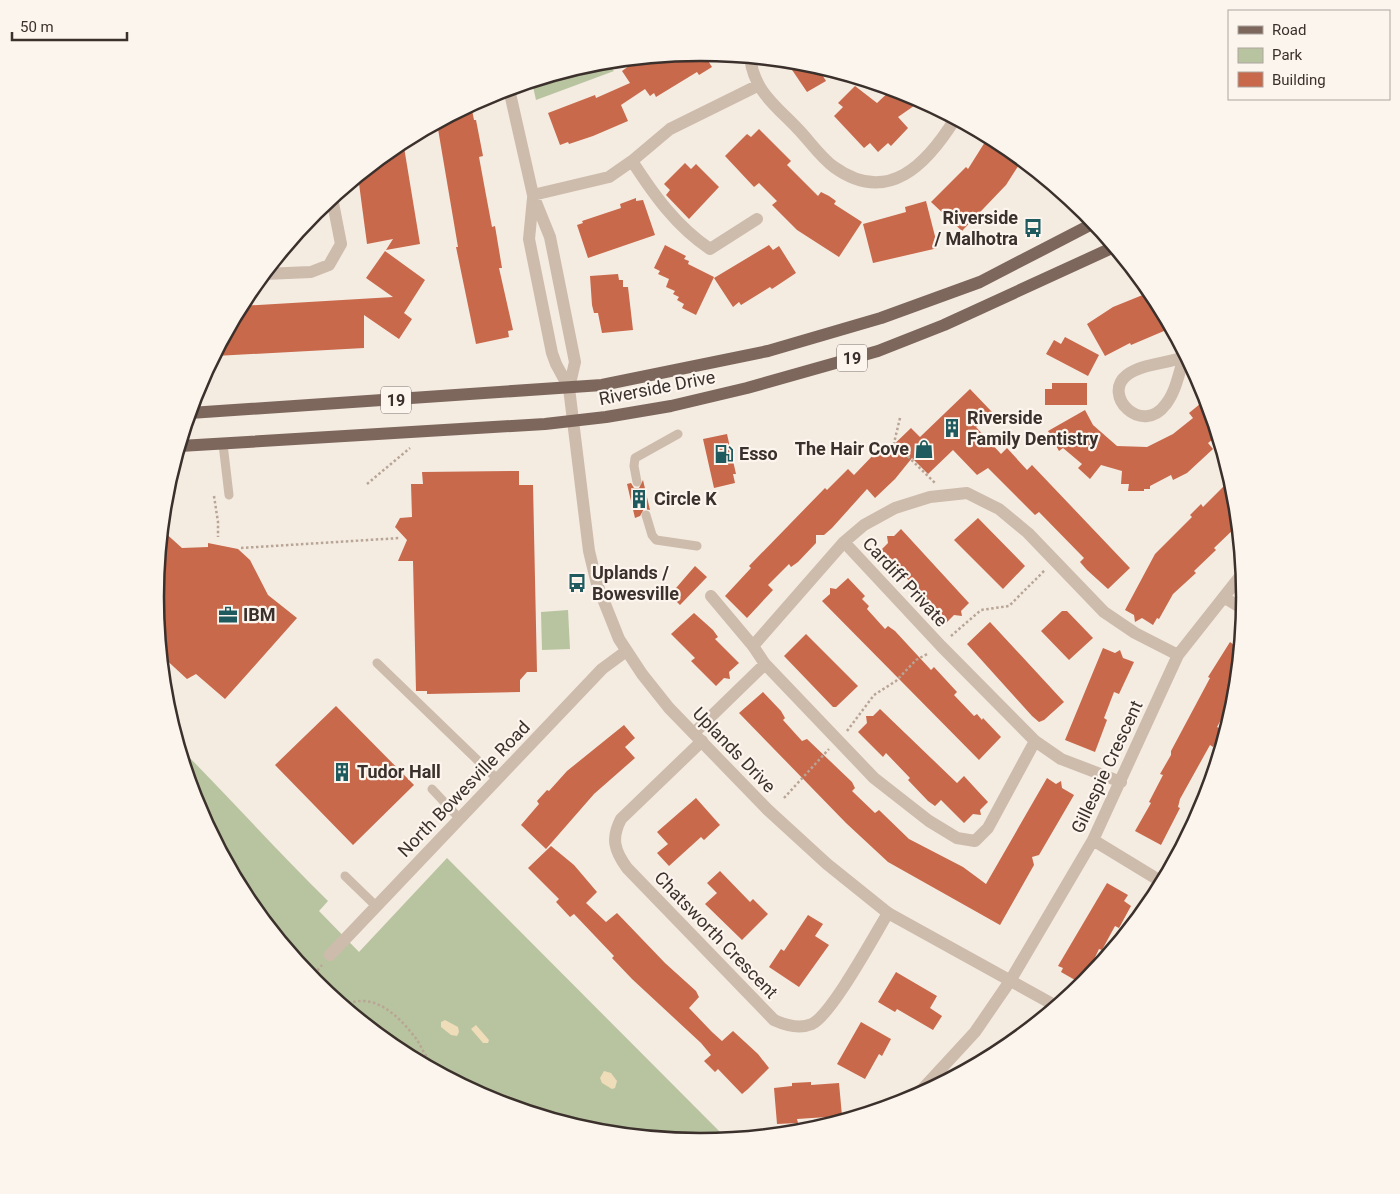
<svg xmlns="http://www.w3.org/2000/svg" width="1400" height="1194" font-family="Roboto,sans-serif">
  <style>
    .green { fill: #b8c4a0 }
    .sand { fill: #efdcb8 }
    .building { fill: #c8694b }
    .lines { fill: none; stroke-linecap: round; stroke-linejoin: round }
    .path { stroke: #b9a596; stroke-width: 2.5; stroke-dasharray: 2.5 2.5; stroke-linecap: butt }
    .service { stroke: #cdbbac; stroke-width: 9 }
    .minor { stroke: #cdbbac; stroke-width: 12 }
    .tertiary { stroke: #cdbbac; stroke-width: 12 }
    .primary { stroke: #7d675c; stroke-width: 12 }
    .labels { text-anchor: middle; stroke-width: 4.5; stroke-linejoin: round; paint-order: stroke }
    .shield { fill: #fbf5ee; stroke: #756b66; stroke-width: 1 }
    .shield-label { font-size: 16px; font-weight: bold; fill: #3b302b }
    .poi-label { font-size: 18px; font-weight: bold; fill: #3b302b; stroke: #fbf5ee; text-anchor: start }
    .street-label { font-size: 18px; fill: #3b302b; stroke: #fbf5ee }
    .rim { fill: none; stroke: #3b302b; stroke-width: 2.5 }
  </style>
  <rect width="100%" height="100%" fill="#f4ebe1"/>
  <path class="green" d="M605,62L614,71L536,100L532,82L594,63Z
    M568,610L570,649L542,650L541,612Z
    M179,747C230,798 277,851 328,901L319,911L359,952L447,858L727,1139L700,1141L593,1131L491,1100L397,1050L315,982L247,899L197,805Z"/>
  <path class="sand" d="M445,1020L458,1027L459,1032L457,1036L451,1035L441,1027V1022Z
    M476,1025L489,1040L488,1043H483L471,1029Z
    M604,1071L611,1073L617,1081L615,1088L612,1089L602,1083L600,1078Z"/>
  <path class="building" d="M703,53L712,67L699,75L697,72L656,97L654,93L650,96L645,89L621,105L628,121L593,136L569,144L568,142L560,145L548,113L595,95L596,98L630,83L622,71L640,58Z
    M786,61L807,63L826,69L821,73L826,81L807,92Z
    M855,86L877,103L892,89L921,101L898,117L908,128L891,146L888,143L878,152L870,143L864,148L834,116L843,107L838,103Z
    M471,105L474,120H476L483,156L479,157L486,195L492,227L495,226L502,268H499L513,330L508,331L509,337L476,344L456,247H458L437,123Z
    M759,129L791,161L787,165L818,196L821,192L829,196L836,201L834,204L862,222L839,257L797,230L772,205L777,201L759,183L754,187L725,156L747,134L751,137Z
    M403,141L420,244L386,250L393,239L367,244L358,176Z
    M985,142L995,149L999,142L1022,160L1006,185L962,231L931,202L966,167L968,169Z
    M685,163L691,169L696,164L719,187L689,219L666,195L670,190L664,184Z
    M636,198V201L643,200L655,235L588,258L577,225L583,223L582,221L621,208L620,204Z
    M926,201L938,248L873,263L863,224L906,212L905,207Z
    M665,245L686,256L684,259L689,261L688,264L714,277L696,315L682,308L684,304L677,300L679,297L673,294L675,291L666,287L669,279L658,274L660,271L654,268Z
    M769,245L773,250L779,246L796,273L772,289L770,287L741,305L739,302L733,307L714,278Z
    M385,251L425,280L404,313L412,319L399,339L364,315V348L215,356L241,306L393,297L366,278Z
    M618,274L619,280H623V287H628L633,330L602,333L598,313H594L592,305L590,276Z
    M1150,292L1171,328L1131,345L1130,343L1105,356L1087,324L1113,307Z
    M1065,337L1099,355L1088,376L1046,354L1054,340L1061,344Z
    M1052,383H1087V405H1045V389H1052Z
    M970,389L992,412L976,427L1001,454L1007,448L1027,470L1032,465L1130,568L1108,589L1087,570L1080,562L1084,558L1039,512L1035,515L988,468L977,475L953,450L928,474L912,458L895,479L875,498L867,489L832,528L824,535H816V543L798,562L791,567L789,564L768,585L773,590L747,618L725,596L751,568L749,566L825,488L827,490L848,469L854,475L880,448L885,453L911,428L920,437Z
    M1206,399L1217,436L1208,443L1213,449L1187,473L1173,480L1171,475L1150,486V489H1144V491H1128L1129,484H1121L1122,471L1101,465L1090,479L1078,468L1082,464L1063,448L1059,451L1048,431L1085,410L1093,425L1117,446L1147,447L1173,434L1193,418L1189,413Z
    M727,434L736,474H733L735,483L714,488L703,439Z
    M519,471V485H533L537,672H527L520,680V692L427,694V691H416L413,561H398L407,540L395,527L400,518L412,517L411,484H423L422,472Z
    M643,480L650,510L644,509L640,516L635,518L627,484L631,483L634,488H639Z
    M1224,486L1235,497L1237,526L1214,548L1216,550L1194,571L1196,573L1173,594L1159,619L1157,618L1153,625L1142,618L1135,622L1134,615L1125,610L1155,554L1192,517L1190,515L1201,504L1203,507Z
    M978,518L1025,566L1003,589L954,540Z
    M901,529L969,603L961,611L962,616L954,615L945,624L921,598L924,595L879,552L888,543L887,536H894Z
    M162,530L182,548L208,547V543L238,549L250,560L268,595L297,618L225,699L196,674L187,679L161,655L156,597Z
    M695,566L707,577L680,605L670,595Z
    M848,578L865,596L862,599L869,606L867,609L885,629L888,626L895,631L931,670L934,667L957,692L954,695L974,716L977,714L982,720L983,718L1001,737L979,760L822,601L830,594V588L836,589Z
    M1062,611H1067L1093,638L1069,660L1041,631Z
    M694,613L713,630L718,637L715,639L739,663L729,672L730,679L724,678L716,686L691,661L695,658L671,634Z
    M990,622L1064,702L1044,720L1039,722L1032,716L967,644Z
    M806,634L858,686L836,707H833L784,656Z
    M1230,642L1239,649L1235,690L1229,701L1231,702L1217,727L1223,730L1213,747L1210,745L1180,799L1178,807L1180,808L1161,845L1135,831L1151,803L1149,802L1163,775L1160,774L1171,755V751L1210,678L1208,677Z
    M1103,648L1115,653L1120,650L1123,658L1134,662L1119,694L1114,692L1104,718L1107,720L1095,752L1065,740Z
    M763,692L781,711L785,718L783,720L802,741L807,739L852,782L855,788L852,791L875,813L879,810L909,839L963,867L986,884L1047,778L1056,784L1061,781L1062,788L1074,795L1039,855L1032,857L1034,865L1000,925L888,862L846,823L739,713Z
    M336,706L414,785L353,845L275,765Z
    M880,709L957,783L964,776L975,788L988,802L980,810L981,815L973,814L964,823L941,800L935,806L928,801L908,780L910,778L886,753L883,757L858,732L867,723L866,716H873Z
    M624,725L635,738L625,747L635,758L594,794L546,849L521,825L539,804L537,801L547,790L549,791L567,771Z
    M696,798L720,825L704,840L701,837L669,866L657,853L668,844L657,832Z
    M551,846L574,865L597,892L586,903L606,922L617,913L665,963L696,991L699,997L689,1008L712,1032L722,1041L733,1031L758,1054L769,1068L748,1089L742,1094L718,1069L715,1072L704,1061L711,1055L701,1043L632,979L612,958L614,956L574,914L570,917L556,902L559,899L528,868Z
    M720,871L750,902L753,899L768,914L742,940L705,904L717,893L707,883Z
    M1107,883L1128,895L1124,901L1131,906L1119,928L1115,926L1102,950L1099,949L1082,984L1061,972L1063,968L1058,966Z
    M808,915L823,924L815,936L829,945L799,987L769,967L781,949L784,951Z
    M896,972L937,996L930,1008L942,1016L933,1030L897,1009L895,1012L878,1002Z
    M861,1022L891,1039L882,1056L879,1054L865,1079L837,1064Z
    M811,1082V1085L839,1083L842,1116L797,1119L798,1123L777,1124L774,1088L792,1086V1083Z"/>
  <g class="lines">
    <path class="path" d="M565,72C574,76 583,74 590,67V64
      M900,418L894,443L935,483
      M367,484L410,448
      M214,496L218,522V537
      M241,548L400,538
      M951,636L981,610L1009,606L1045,570
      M847,731L874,695L896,681L916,660L929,653
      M784,798L829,749
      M311,978L322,965
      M344,1006C373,989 401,1018 417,1040C422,1047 424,1056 432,1062C447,1074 461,1076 476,1091"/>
    <path class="service" d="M223,444L229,495
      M637,482L634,466L635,458L678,434
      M646,515L652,535L656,540L697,546
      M377,663L497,779
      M432,789L460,819
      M345,876L376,906"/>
    <path class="minor" d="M750,57C754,91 775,105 797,128C809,140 820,157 834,167C888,206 927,164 955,119
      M509,89L533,195L550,237L575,362L569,388
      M632,161C654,195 676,226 710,249L757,219
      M533,195L609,177L632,161L670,129L757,86
      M533,198L529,239L552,353L556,364L569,388
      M264,274L311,272L329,265L341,244L332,198
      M1184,357C1179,373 1176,391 1166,404C1142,437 1101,395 1127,375C1143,363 1168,364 1186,356
      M844,542L941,646L1035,741L1061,759L1121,782
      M711,596L753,646L765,664L874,778L929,821L957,838L975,841L988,828L1035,741
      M1225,598L1243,609
      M753,646L844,542L864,525L895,508L930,497L967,493L999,509L1028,533L1104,612L1135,633L1178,655
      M694,733L765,664
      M702,741L621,819C611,838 614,850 627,868L774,1020C785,1025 800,1029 812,1024C832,1014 874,936 888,913
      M1093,840L1162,882
      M330,955L602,669L625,652
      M916,1096L975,1032L1010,981L1093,840L1178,655L1242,574"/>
    <path class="tertiary" d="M569,388L589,551L597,584L619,639L642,674L669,708L768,810L827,864L888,913L1056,1006"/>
    <path class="primary" d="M190,413L602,385L768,351L881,318L980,282L1094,223
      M180,446L545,424L606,417L671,406L747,388L878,351L944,325L1114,247"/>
  </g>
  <defs>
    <g id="bus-bare" transform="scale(1.5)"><path d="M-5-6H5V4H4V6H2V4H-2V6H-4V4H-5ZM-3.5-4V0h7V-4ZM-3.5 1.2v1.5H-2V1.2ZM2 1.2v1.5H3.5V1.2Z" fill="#1f5a5e" stroke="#fbf5ee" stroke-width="2.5" paint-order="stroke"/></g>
    <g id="building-bare" transform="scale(1.5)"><path d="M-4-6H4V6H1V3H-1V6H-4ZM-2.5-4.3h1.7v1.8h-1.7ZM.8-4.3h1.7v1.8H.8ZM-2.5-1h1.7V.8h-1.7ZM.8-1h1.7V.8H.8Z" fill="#1f5a5e" stroke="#fbf5ee" stroke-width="2.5" paint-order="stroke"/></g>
    <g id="shop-bare" transform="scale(1.5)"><path d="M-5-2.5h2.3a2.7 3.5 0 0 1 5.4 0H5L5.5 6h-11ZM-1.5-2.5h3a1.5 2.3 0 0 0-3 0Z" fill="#1f5a5e" stroke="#fbf5ee" stroke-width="2.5" paint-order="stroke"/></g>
    <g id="fuel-bare" transform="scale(1.5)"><path d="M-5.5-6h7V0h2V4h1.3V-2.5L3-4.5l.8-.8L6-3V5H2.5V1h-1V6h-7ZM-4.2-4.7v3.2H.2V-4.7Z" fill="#1f5a5e" stroke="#fbf5ee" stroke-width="2.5" paint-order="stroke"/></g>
    <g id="office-bare" transform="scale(1.5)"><path d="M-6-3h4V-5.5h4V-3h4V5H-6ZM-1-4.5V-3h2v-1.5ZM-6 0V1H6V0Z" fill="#1f5a5e" stroke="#fbf5ee" stroke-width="2.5" paint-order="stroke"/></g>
  </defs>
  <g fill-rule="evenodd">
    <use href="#bus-bare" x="1033" y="228"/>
    <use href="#building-bare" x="952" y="428"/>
    <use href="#shop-bare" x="924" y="449"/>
    <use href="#fuel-bare" x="724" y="454"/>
    <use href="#building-bare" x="639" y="499"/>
    <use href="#bus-bare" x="577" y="583"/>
    <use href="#office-bare" x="228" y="615"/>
    <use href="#building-bare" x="342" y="772"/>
  </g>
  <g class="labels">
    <g class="shield">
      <rect x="837" y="344.5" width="30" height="27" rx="4"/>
      <rect x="381" y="386.5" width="30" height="27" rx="4"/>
    </g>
    <g class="shield-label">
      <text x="852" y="364">19</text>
      <text x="396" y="406">19</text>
    </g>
    <g class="poi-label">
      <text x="1018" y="224" text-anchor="end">Riverside<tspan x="1018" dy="21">/ Malhotra</tspan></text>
      <text x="967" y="424">Riverside<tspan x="967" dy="21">Family Dentistry</tspan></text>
      <text x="909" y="455" text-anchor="end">The Hair Cove</text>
      <text x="739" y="460">Esso</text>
      <text x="654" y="505">Circle K</text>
      <text x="592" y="579">Uplands /<tspan x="592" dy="21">Bowesville</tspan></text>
      <text x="243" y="621">IBM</text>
      <text x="357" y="778">Tudor Hall</text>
    </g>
    <g class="street-label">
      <text transform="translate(657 388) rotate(-11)" y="6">Riverside Drive</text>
      <text transform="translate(905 582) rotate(47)" y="6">Cardiff Private</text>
      <text transform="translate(734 750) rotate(46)" y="6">Uplands Drive</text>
      <text transform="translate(1107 767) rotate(-65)" y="6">Gillespie Crescent</text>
      <text transform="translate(464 789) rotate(-46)" y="6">North Bowesville Road</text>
      <text transform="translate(716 935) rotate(46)" y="6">Chatsworth Crescent</text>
    </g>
  </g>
  <path d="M0 0H1400V1194H0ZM164 597a536 536 0 1 1 1072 0a536 536 0 1 1-1072 0Z" fill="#fbf5ee" fill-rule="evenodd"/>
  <path class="rim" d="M164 597a536 536 0 1 1 1072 0a536 536 0 1 1-1072 0Z"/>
  <rect x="1228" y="10" width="162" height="90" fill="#fbf5ee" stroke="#aea6a0"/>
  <rect x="1238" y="26" width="25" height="8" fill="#7d675c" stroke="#aea6a0"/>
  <text x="1272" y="35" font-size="15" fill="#3b302b">Road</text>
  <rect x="1238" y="48" width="25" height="15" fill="#b8c4a0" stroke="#aea6a0"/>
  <text x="1272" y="60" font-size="15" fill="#3b302b">Park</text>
  <rect x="1238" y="72" width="25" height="15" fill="#c8694b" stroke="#aea6a0"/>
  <text x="1272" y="85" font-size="15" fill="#3b302b">Building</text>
  <path d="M12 32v8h115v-8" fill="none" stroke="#3b302b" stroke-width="2.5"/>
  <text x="20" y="32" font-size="15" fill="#3b302b" stroke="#fbf5ee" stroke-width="4" paint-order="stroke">50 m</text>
</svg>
